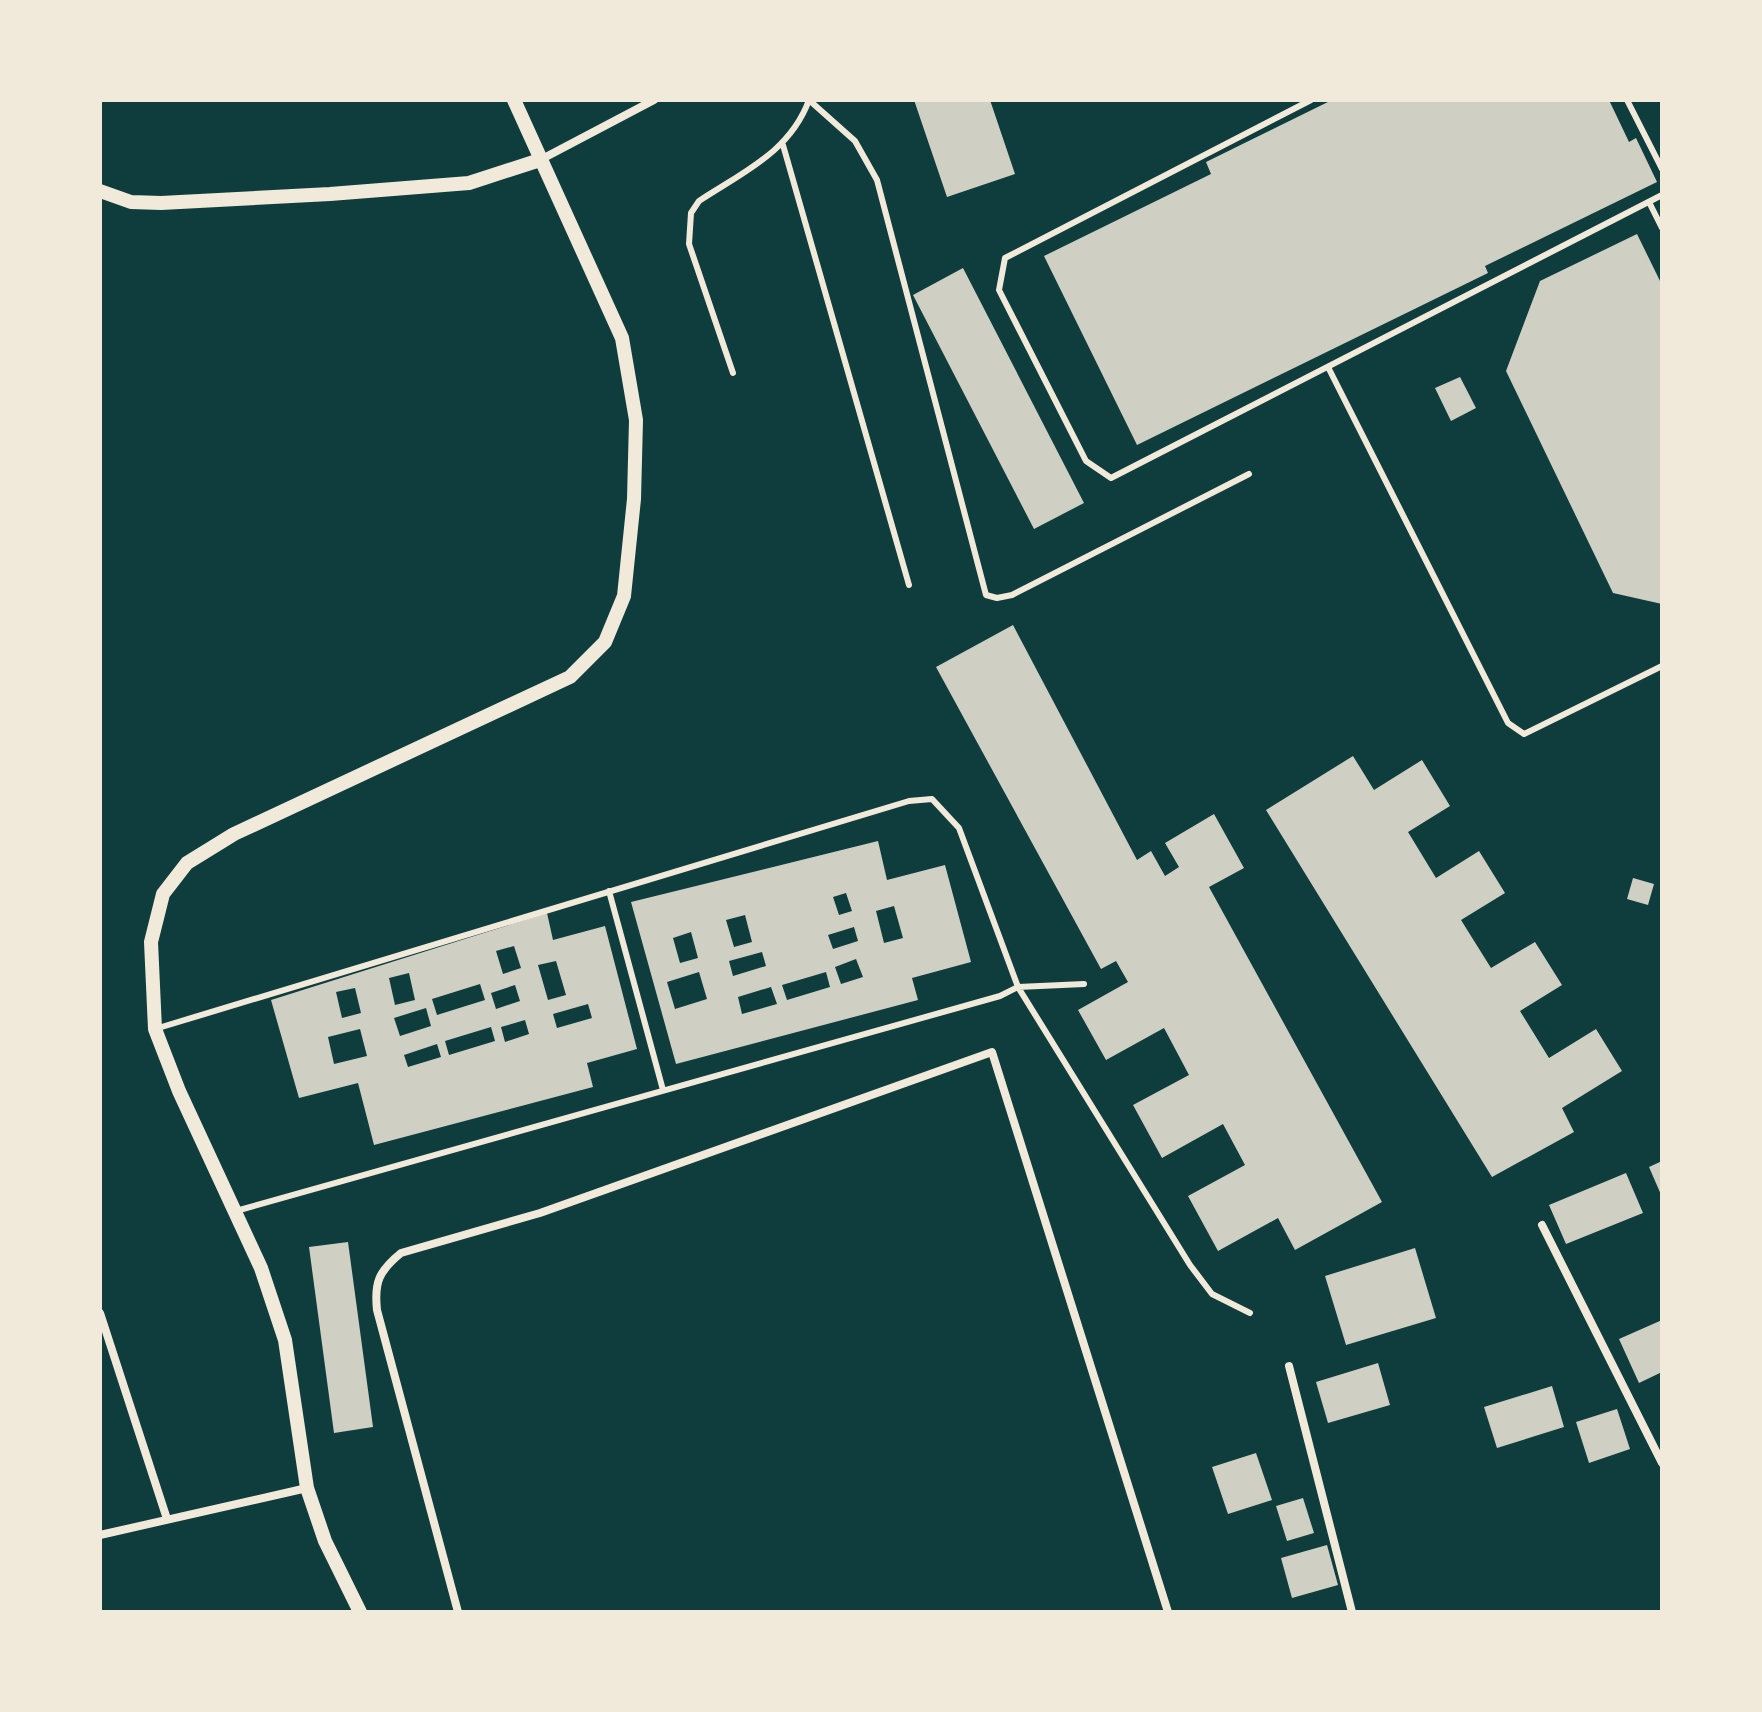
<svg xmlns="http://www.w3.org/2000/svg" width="1762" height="1712" font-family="'PT Sans Narrow',sans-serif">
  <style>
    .building { fill: #cfcfc3; fill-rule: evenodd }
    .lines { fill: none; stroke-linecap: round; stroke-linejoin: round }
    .service { stroke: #f1e9da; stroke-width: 6 }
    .minor { stroke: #f1e9da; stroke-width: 8 }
    .tertiary { stroke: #f1e9da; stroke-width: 14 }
  </style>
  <rect width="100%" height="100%" fill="#0f3d3e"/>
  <path class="building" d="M914,100H990L1015,174L947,197Z
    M1332,100H1609L1629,142L1636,138L1657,182L1485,266L1488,273L1137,445L1044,256L1211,174L1206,162Z
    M1637,234L1662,285V604L1613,593L1506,371L1540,281Z
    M963,268L1084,503L1034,529L913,295Z
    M1460,377L1476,408L1451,421L1435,388Z
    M1013,625L1137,860L1151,851L1165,876L1179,867L1165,843L1214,814L1244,868L1209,887L1382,1202L1295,1250L1278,1218L1218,1251L1188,1196L1245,1165L1223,1124L1162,1158L1133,1105L1189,1075L1164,1028L1106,1060L1078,1010L1128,982L1116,961L1101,969L936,667Z
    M1353,756L1374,790L1422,760L1450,806L1408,832L1436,878L1479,851L1505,893L1461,920L1491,968L1535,942L1562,985L1520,1011L1549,1058L1596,1029L1622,1071L1562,1108L1574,1132L1492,1177L1266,810Z
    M878,841L887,880L945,865L971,962L912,978L918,1000L676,1064L631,902ZM846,893L852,911L839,915L833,897ZM894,906L903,938L884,943L876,911ZM745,915L752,942L734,947L726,920ZM854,927L858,941L833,949L828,935ZM691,932L698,958L680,963L673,938ZM762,952L766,966L733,976L729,961ZM856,959L863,977L841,984L835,967ZM699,972L707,999L675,1009L667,982ZM826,972L830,987L787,1000L782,985ZM771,987L777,1004L742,1014L738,997Z
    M1633,878L1654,884L1648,905L1627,899Z
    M547,913L553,940L605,926L637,1049L587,1063L593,1087L374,1145L358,1083L299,1098L271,1000ZM514,946L521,968L503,974L496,951ZM556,961L566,995L548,1000L538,965ZM409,973L415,1000L395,1005L389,978ZM480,984L485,1000L437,1015L432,999ZM515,985L520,1001L496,1009L491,993ZM355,988L361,1013L342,1018L336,992ZM588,1004L592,1018L557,1028L553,1014ZM426,1008L431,1026L400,1036L394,1018ZM525,1020L529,1034L505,1042L501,1027ZM491,1027L495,1041L449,1055L445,1041ZM360,1029L367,1056L334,1064L328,1037ZM437,1044L441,1057L408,1067L404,1055Z
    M1662,1161V1197L1649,1167Z
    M1626,1173L1643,1213L1566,1244L1549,1205Z
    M348,1242L373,1427L334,1433L309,1247Z
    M1415,1248L1436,1318L1346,1345L1325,1276Z
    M1662,1320V1372L1639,1383L1619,1339Z
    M1378,1363L1390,1405L1328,1423L1316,1382Z
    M1552,1386L1564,1427L1497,1448L1484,1407Z
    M1617,1409L1630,1449L1589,1463L1576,1422Z
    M1256,1453L1272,1500L1228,1514L1212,1467Z
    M1303,1498L1314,1533L1287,1541L1276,1506Z
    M1327,1545L1338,1585L1292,1598L1281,1558Z"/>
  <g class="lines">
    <path class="service" d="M809,100L855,141L877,180L986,595L997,598L1012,595L1249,474
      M1311,100L1005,258L999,290L1086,461L1111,478L1662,195
      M1627,100L1662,169
      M783,145L909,585
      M1649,202L1662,228
      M1328,367L1508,723L1524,734L1662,666
      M733,373L689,244L691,213L699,201C743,172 790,152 809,100
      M609,891L663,1090
      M155,1029L909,801L932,799L959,828L1018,987L1190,1265L1212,1294L1250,1313
      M236,1211L1000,996L1018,987L1084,984"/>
    <path class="minor" d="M540,160L654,100
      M1542,1225L1662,1463
      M100,1313L167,1519
      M1289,1366L1352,1612
      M100,1535L307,1488
      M458,1612L377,1310C374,1282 379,1271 401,1253L540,1213L992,1052L1168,1612"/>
    <path class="tertiary" d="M100,191L131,202L161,203L330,194L469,183L540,160
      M360,1612L325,1541L307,1488L285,1340L261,1268L179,1091L155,1029L151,942L163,894L187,863L234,834L570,677L605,642L624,596L634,499L636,420L622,338L514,100"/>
  </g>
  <rect width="1762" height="1712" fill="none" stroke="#f1e9da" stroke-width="204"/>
</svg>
